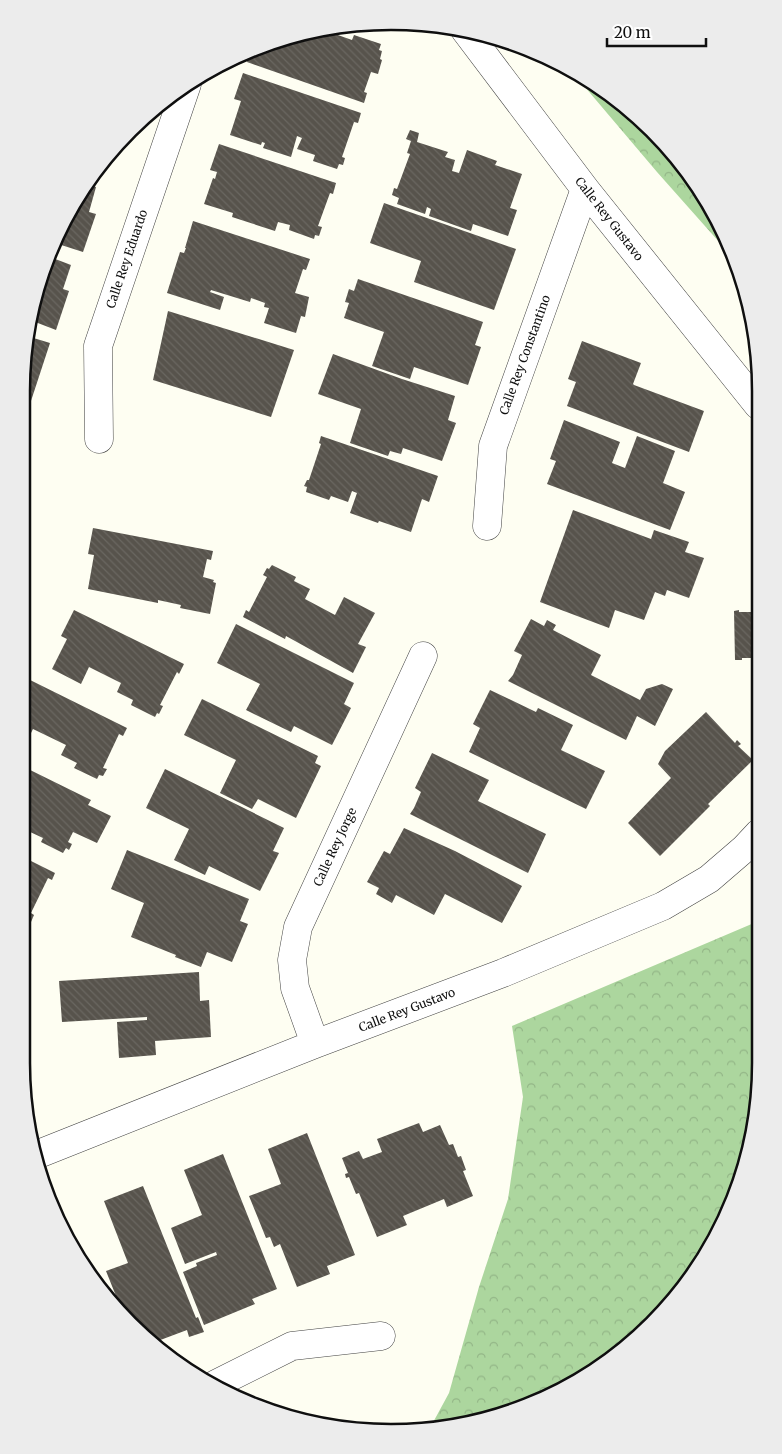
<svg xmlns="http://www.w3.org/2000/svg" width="782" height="1454" font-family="Merriweather,serif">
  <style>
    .forest { fill: url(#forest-crowns) }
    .building { fill: url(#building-back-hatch) }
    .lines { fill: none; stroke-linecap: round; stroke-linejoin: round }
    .minor-casing { stroke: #424242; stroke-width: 29 }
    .minor { stroke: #fff; stroke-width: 28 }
    .labels { text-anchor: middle; stroke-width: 5; stroke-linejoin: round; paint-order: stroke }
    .street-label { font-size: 12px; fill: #0f0f0f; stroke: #fff }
    .rim { fill: none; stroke: #0f0f0f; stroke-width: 2.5 }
  </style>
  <defs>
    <pattern id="forest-crowns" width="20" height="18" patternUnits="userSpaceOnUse" patternTransform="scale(1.25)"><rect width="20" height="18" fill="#acd69e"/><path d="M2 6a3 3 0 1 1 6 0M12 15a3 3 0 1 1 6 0" fill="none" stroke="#93b687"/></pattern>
    <pattern id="building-back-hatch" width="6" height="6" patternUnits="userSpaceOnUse" patternTransform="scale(1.25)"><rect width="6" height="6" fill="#57534c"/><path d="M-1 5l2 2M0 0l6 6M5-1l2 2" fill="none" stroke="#6a6761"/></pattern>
  </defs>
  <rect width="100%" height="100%" fill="#fefef2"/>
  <path class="forest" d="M568,67L576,71L635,113L698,185L733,250L736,261L657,172Z
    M759,920L760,1087L748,1159L711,1248L635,1341L533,1404L430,1428L449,1393L479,1287L508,1199L523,1097L512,1026L754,923Z"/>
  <path class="building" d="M337,27H338L335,34L352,40L354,35L381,44L379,50L382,51L380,59L382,60L378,74L371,72L364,92L367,93L364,103L247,62L251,51L295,34Z
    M243,73L361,113L358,123L354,122L342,157L345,158L343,165L339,164L337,169L313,161L315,155L297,149L302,138L297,136L291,157L263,148L265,143L262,142L261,145L230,135L241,101L234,99Z
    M410,130L419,133L417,142L448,152L445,157L455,160L452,171L459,173L467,150L497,161L495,165L522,174L510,208L517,210L508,236L473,224L471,231L429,216L431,209L427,207L425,214L397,204L399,198L392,195L394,188L397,189L410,154L407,153L411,141L406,139Z
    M219,144L336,183L333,194L330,193L318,226L322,227L319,236L315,235L314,239L289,230L290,225L278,222L275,231L232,217L233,213L204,204L213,178L215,179L217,172L210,170Z
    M107,156L101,174L95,172Z
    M87,184L96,187L89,212L96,214L83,252L55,243L71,206Z
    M384,203L516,249L494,310L414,282L421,261L370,243Z
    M193,221L310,259L306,270L303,269L295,293L309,297L305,317L301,316L296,333L264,323L269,308L264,307L265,303L251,298L250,302L211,290L210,292L224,297L220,310L167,293L180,252L184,253L186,248H185Z
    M50,257L71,265L63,289L69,291L56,330L30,320L34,295Z
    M358,279L483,322L475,345L481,347L468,385L414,367L410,379L372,366L384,332L344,318L349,303L345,302L349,289L354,291Z
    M168,311L294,350L271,417L153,380Z
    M27,336L50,343L30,404L22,402V367Z
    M582,341L641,363L633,384L634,385L704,411L689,452L567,406L576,382L568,379Z
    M333,354L402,379L455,396L448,420L456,423L442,461L403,448L401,454L390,451L388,456L350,443L361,409L318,394Z
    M22,419L31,423L22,447Z
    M564,420L620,442L612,463L625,468L637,436L675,451L663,483L685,492L670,530L547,484L556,461L550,459Z
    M321,436L438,476L429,502L422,499L411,532L379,521L378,523L350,513L357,493L352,491L348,502L331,496L329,500L306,492L307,487L304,486L307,480H309L321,444L319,443Z
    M573,510L651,539L654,530L689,542L685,552L704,558L689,598L667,590L665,596L655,592L644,620L615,610L609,628L540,602Z
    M93,528L213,551L211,560L207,559L203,577L214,580L213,582L216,583L210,614L180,608L181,605L158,600V603L88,589L94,555L88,554Z
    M753,534H758V604H755Z
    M272,565L296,577L294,581L310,589L305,599L335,615L344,597L375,613L358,644L366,647L353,673L286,636L285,639L243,617L246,610L249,612L267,577L263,575L267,568L269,569Z
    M74,610L184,664L179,674L177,672L160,705L163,706L159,714L157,713L155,717L131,705L133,700L117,692L121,683L89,667L81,684L52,669L67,639L61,636Z
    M739,610V612H758L759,658H742V660H735L734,611Z
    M531,619L544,626L547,620L556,625L553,630L601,655L591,675L640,700L646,689L662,684L673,689L655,726L637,716L626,740L508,681L513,675L522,655L514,651Z
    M236,624L354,683L344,704L351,708L332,745L294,726L291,732L246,710L260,684L217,663Z
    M22,676L127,728L123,736L119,734L103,768L107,769L103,776L99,775L97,779L74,768L77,763L61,755L66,745L33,729L24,747L22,746Z
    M490,690L536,712L538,708L573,725L561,750L605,771L586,809L469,752L480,728L473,724Z
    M202,699L318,756L315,763L321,766L296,818L258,799L252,809L220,793L236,760L184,735Z
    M706,712L735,743L737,740L741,744L738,746L753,760L708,804L710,806L660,856L628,823L671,778L658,764L665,751Z
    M432,753L489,780L478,801L546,834L528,873L410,814L414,808L421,792L415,788Z
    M22,766L91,800L88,805L111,816L97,843L73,832L68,842L72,844L69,850L66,848L63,853L41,842L43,838L28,831L21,843Z
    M165,769L284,828L273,851L279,853L260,891L209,866L205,875L174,860L189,829L146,808Z
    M404,828L455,851L522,886L502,923L445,894L434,915L396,895L392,903L376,894L379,888L367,882L384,851L390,854Z
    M127,850L249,899L240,921L248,924L232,962L207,952L201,967L175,957L176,955L131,937L144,903L111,889Z
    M21,856L55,873L52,880L48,878L31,913L34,915L31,922L29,921L27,925L21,923Z
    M199,972L200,1001L209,1000L211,1037L155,1041L156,1055L119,1058L117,1022L147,1020V1017L62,1022L59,981Z
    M419,1123L423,1132L440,1125L449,1145L453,1144L458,1157L461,1156L466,1170L463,1171L473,1196L447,1207L444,1199L403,1216L407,1225L377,1237L359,1193L356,1194L349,1177L346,1178L345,1174L348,1173L342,1158L359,1151L363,1159L382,1152L377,1139Z
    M307,1133L355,1255L327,1266L330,1274L297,1287L280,1244L274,1247L270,1237L266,1238L249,1196L281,1184L268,1149Z
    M223,1154L277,1289L252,1299L255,1304L204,1325L183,1272L197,1266L196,1263L217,1255L216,1252L185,1264L171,1228L202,1215L184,1170Z
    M143,1186L196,1318L198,1317L204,1332L189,1337L187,1330L155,1342L122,1311L106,1271L128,1263L104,1201Z"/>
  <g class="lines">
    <g class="minor-casing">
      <path id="minor" d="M465,30L585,189L758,405
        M99,439L98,346L187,84
        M487,526L493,446L585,189
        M315,1044L295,988L292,960L298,927L423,656
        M36,1155L315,1044L503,973L663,906L709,879L745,848L759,833
        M216,1384L292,1346L381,1336"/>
    </g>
    <use href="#minor" class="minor"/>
  </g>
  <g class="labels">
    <g class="street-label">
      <text transform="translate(609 219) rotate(52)" y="4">Calle Rey Gustavo</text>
      <text transform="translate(127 259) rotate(-71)" y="4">Calle Rey Eduardo</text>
      <text transform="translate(525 355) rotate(-70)" y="4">Calle Rey Constantino</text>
      <text transform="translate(335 847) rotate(-65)" y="4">Calle Rey Jorge</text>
      <text transform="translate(407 1010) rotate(-21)" y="4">Calle Rey Gustavo</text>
    </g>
  </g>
  <path d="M0 0H782V1454H0ZM391 30H391A361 361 0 0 1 752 391V1063A361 361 0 0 1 391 1424H391A361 361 0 0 1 30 1063V391A361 361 0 0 1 391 30Z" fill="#ececec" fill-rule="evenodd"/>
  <path class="rim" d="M391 30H391A361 361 0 0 1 752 391V1063A361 361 0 0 1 391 1424H391A361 361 0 0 1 30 1063V391A361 361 0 0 1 391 30Z"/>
  <path d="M607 38v8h99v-8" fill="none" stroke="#0f0f0f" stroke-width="2.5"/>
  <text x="614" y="38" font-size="15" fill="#0f0f0f" stroke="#ffffff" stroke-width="4" paint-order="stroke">20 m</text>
</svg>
